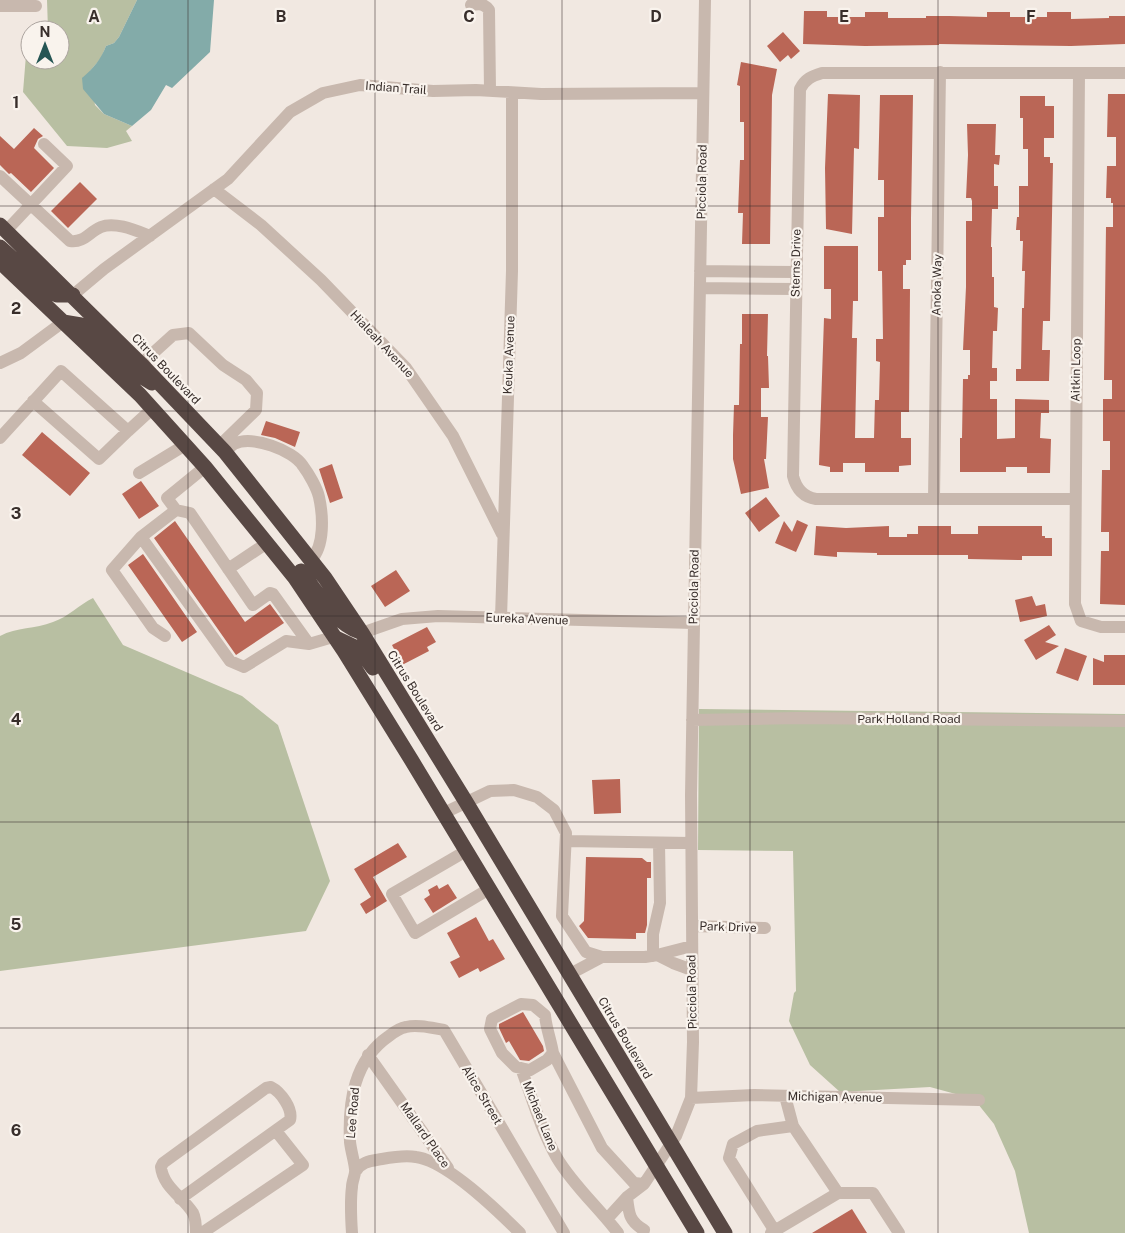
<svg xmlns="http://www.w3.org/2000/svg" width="1125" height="1233" font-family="'Public Sans',sans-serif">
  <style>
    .green { fill: #b8bfa2 }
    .water { fill: #83aba9 }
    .building { fill: #ba6656 }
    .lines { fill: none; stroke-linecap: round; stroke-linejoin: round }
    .minor { stroke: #c8b8ae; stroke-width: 12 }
    .highway { stroke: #584844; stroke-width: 15 }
    .grid { fill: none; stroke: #382e2b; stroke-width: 1; stroke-opacity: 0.55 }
    .labels { text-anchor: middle; stroke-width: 4.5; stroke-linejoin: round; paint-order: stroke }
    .street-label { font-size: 12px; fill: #382e2b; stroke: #f9f3ed }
    .grid-label { font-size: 16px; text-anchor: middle; font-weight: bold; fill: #382e2b; stroke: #f9f3ed; stroke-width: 4.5; stroke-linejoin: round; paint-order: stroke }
  </style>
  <rect width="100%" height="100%" fill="#f1e8e1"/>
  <path class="green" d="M47,0H137L119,37L114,43L106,46L101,58L90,71L95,105L104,114L132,126L126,131L132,141L107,148L67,146L23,92L26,55L30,54V60H60V30H48Z
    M93,598L123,645L242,696L278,725L330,881L306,931L0,971V636C17,627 35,629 53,622C68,617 79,605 93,598Z
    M699,709L1125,714V1233H1029L1015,1171L994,1124L974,1099L930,1087L840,1092L810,1065L789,1021L794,993L796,991L793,851L698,850Z"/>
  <path class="water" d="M137,0H214L210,52L172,88L166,85L151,110L132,126L104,114L83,89L82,78C93,69 101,59 106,46L114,43L119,37Z"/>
  <path class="building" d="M804,11H827V17H865V12H888V18H926V16H949L987,17V12H1010V17H1047V12H1071V19L1109,18V16H1125V44L1071,46L939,44V45L865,46L803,44Z
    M783,32L800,51L791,59L788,55L780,62L767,46Z
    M741,62L777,69L772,95L770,244H742L743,213H738L740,160H744V122H740V86L737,85Z
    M828,94L860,95L859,149L854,148L852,234L826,229L825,168Z
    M1108,94H1125V605L1100,604L1101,551H1109V532H1101L1102,470H1110V441H1103V399H1112V380H1104L1106,227H1113V203H1111V198H1106L1107,166H1116V137H1107Z
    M880,95H913L911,218V260H906V265H903V289H910L909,412H901V438H911V465L899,466V472H865V463H843V472H830V467L819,465L824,318L831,319V289H824V246H858V301H853L852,338H857L855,438H874L875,400H879L880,362L876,361V339H883L882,271H878V217H884V180H878Z
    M1020,96H1045V106H1054V138H1044V157H1050V163H1053L1050,321H1043L1042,350H1050L1049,381H1016V369H1021L1022,308H1024L1025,271H1022L1023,241H1020V230H1016L1017,217H1019V186H1028V149H1023V118H1020Z
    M967,124H996L995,155H1000L999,165L994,164V186H998V209H992L991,247H992V277H994V307L998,308L997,331H993L992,368H997V381H990V399H997V439L1015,438V399L1049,400V413H1041L1040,438L1051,439L1050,473H1027V467H1006V472H960V438H962L963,379H968V375H970V350H963L966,287V221H972V201L971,198H966L968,155Z
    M34,128L43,136L38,139L34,148L54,168L31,192L11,173L9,174L0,165V136L14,149Z
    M80,182L97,199L68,228L51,211Z
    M742,314H768L767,356H768L769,388H761V417H768L766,459H764L769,488L741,494L733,459V435L734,405H739L740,344H742Z
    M266,421L300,432L295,447L275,438L261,435Z
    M42,432L90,473L70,496L22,455Z
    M332,464L343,498L330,503L319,469Z
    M141,481L159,506L139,519L122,494Z
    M766,497L780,516L759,532L745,513Z
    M797,520L808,525L796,552L775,543L784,521L792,532Z
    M175,521L245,622L270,604L284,623L236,655L154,538Z
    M816,526L846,528L889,526V537H907V534H918V526H951V534H978V526H1042V536H1045V538H1052V556H1022V560L968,559V555H877V553L837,552V557L814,555Z
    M143,554L197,632L182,642L128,565Z
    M396,570L410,591L385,607L371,586Z
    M1032,596L1036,606L1045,604L1047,616L1020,622L1015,600Z
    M1049,625L1056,635L1045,642L1059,646L1036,660L1024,640Z
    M427,627L436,642L427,647L429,651L402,665L392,645Z
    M1065,648L1087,656L1078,681L1056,673Z
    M1104,655H1125V685H1093V658L1104,662Z
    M620,779L621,813L594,814L592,780Z
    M398,843L407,857L373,877L387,901L366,914L360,904L371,897L354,869Z
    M586,857L642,858L647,862H651V878H647V925L645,933H636V939L588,938L579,926L584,921Z
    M448,884L457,898L433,913L424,899L430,895L428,890L437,885L439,889Z
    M476,917L489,941L493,939L505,959L480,972L478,968L459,978L450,962L460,957L447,933Z
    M523,1012L543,1046L544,1051L529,1061L520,1060L509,1041L506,1043L499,1028V1024Z
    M852,1209L867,1233H812Z"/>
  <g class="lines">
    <path class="minor" d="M471,5C479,4 484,3 489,10L490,91
      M0,6H36
      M1079,73L1075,604L1081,621L1101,627H1125
      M0,176L70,241C84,243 89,232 101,227C115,221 137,231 150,236
      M214,189L261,225L321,280L406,368L453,436L502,534
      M6,231L67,166L44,144
      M700,271L796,272
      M700,288L796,289
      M73,295L104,269L228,179L290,112L323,93L360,85L433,91L476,90L541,94L703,93
      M0,363L21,353L63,322
      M141,364L173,335L189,333L223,365L246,380L257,393L256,410L219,446
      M33,401L99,459L128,431L152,409
      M0,438L61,371L128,431
      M225,452C227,450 231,446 234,444C252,435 293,450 303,466C309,474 317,488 319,497C323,515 325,546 311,560
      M205,467L167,498L176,510L141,537L230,661L244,667L286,641L309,644L333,637
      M139,473L185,445
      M934,498L940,72
      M1075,499H816C803,497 796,488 793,476L800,89C805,79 812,76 822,73H1125
      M176,510L190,513L253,605L270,593L273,594L309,644
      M141,537L112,570L153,628L165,636
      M228,569L267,543
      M501,618L512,271V93
      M362,633L402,619L438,616L694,623
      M692,720L797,718L1125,721
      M444,813L490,791L514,790L537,797L554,810L566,833L562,916L586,952L602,957H645L657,955
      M566,841L691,843
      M466,851L392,894L415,933L489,889
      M692,926L765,928
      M692,946L657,955L673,963L692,970
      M653,956V934L660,903L659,843
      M570,974L602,957
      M521,1004L533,1005L545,1015C546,1028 551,1040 553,1053L547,1060L530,1070L516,1067L502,1053L490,1029L492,1019Z
      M553,1053L602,1148L634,1183L644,1184L676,1136L691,1098L693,1042L691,795L705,0
      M368,1055L448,1168
      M521,1068C532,1098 541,1130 557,1158C573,1185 599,1208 618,1233
      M785,1096L793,1126L838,1193H873L899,1233
      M691,1098L754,1095L979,1100
      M356,1171C362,1161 371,1161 382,1159C393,1157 405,1155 416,1157C447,1161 498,1211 520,1233
      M627,1197C629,1214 629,1221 644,1230L643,1233
      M180,1199L290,1120C293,1109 281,1092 271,1087L266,1088L163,1163L161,1167C163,1187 183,1197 193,1213C196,1219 196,1227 196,1233
      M607,1219L627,1197L644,1184
      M202,1233L303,1165L276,1131
      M352,1233C351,1218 350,1202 352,1187C352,1181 356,1174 355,1169C354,1160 351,1151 350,1142C348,1102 354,1060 389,1036C394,1032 400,1028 406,1027C418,1024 432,1028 444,1030L564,1233
      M771,1233L838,1193
      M776,1233L729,1158L733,1144L757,1131L793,1126"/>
    <path class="highway" d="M0,225L141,364L225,452L325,578L362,633L466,802L725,1233
      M0,247L44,287L57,295H73
      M0,262L140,395L205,467L295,578L344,651L412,761L697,1233
      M63,322L81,325L90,328L131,370L152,383
      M301,571C318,593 334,623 360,632
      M336,638L359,649L373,668"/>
  </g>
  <path class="grid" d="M188,0V1233M375,0V1233M562,0V1233M750,0V1233M938,0V1233M0,206H1125M0,411H1125M0,616H1125M0,822H1125M0,1028H1125"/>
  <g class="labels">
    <g class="street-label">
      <text transform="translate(396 88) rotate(4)" y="4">Indian Trail</text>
      <text transform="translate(702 182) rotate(-89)" y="4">Picciola Road</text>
      <text transform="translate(796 263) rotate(-89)" y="4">Sterns Drive</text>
      <text transform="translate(937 285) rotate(-89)" y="4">Anoka Way</text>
      <text transform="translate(382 344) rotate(47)" y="4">Hialeah Avenue</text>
      <text transform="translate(509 355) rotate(-88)" y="4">Keuka Avenue</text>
      <text transform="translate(166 369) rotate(46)" y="4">Citrus Boulevard</text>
      <text transform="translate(1076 370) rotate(-89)" y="4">Aitkin Loop</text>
      <text transform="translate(694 587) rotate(-89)" y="4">Picciola Road</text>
      <text transform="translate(527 619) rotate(2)" y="4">Eureka Avenue</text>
      <text transform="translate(415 691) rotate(58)" y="4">Citrus Boulevard</text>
      <text x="909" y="723">Park Holland Road</text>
      <text transform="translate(728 927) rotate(2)" y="4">Park Drive</text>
      <text transform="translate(692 992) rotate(-91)" y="4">Picciola Road</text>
      <text transform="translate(625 1038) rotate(59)" y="4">Citrus Boulevard</text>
      <text transform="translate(482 1095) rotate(59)" y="4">Alice Street</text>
      <text transform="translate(835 1097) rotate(1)" y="4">Michigan Avenue</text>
      <text transform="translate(353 1113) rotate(-85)" y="4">Lee Road</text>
      <text transform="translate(540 1116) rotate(68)" y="4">Michael Lane</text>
      <text transform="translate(425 1135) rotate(55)" y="4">Mallard Place</text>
    </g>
  </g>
  <g class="grid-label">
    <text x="94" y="22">A</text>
    <text x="281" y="22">B</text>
    <text x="469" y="22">C</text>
    <text x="656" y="22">D</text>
    <text x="844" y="22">E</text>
    <text x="1031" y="22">F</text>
    <text x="16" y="108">1</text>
    <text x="16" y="314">2</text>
    <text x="16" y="519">3</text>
    <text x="16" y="725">4</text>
    <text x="16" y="930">5</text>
    <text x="16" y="1136">6</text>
  </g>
  <g transform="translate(45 45)"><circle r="24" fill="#f9f3ed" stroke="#aca49f"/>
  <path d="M0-4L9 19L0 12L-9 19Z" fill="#255554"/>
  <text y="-8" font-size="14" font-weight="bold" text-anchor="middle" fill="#382e2b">N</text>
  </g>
</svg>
